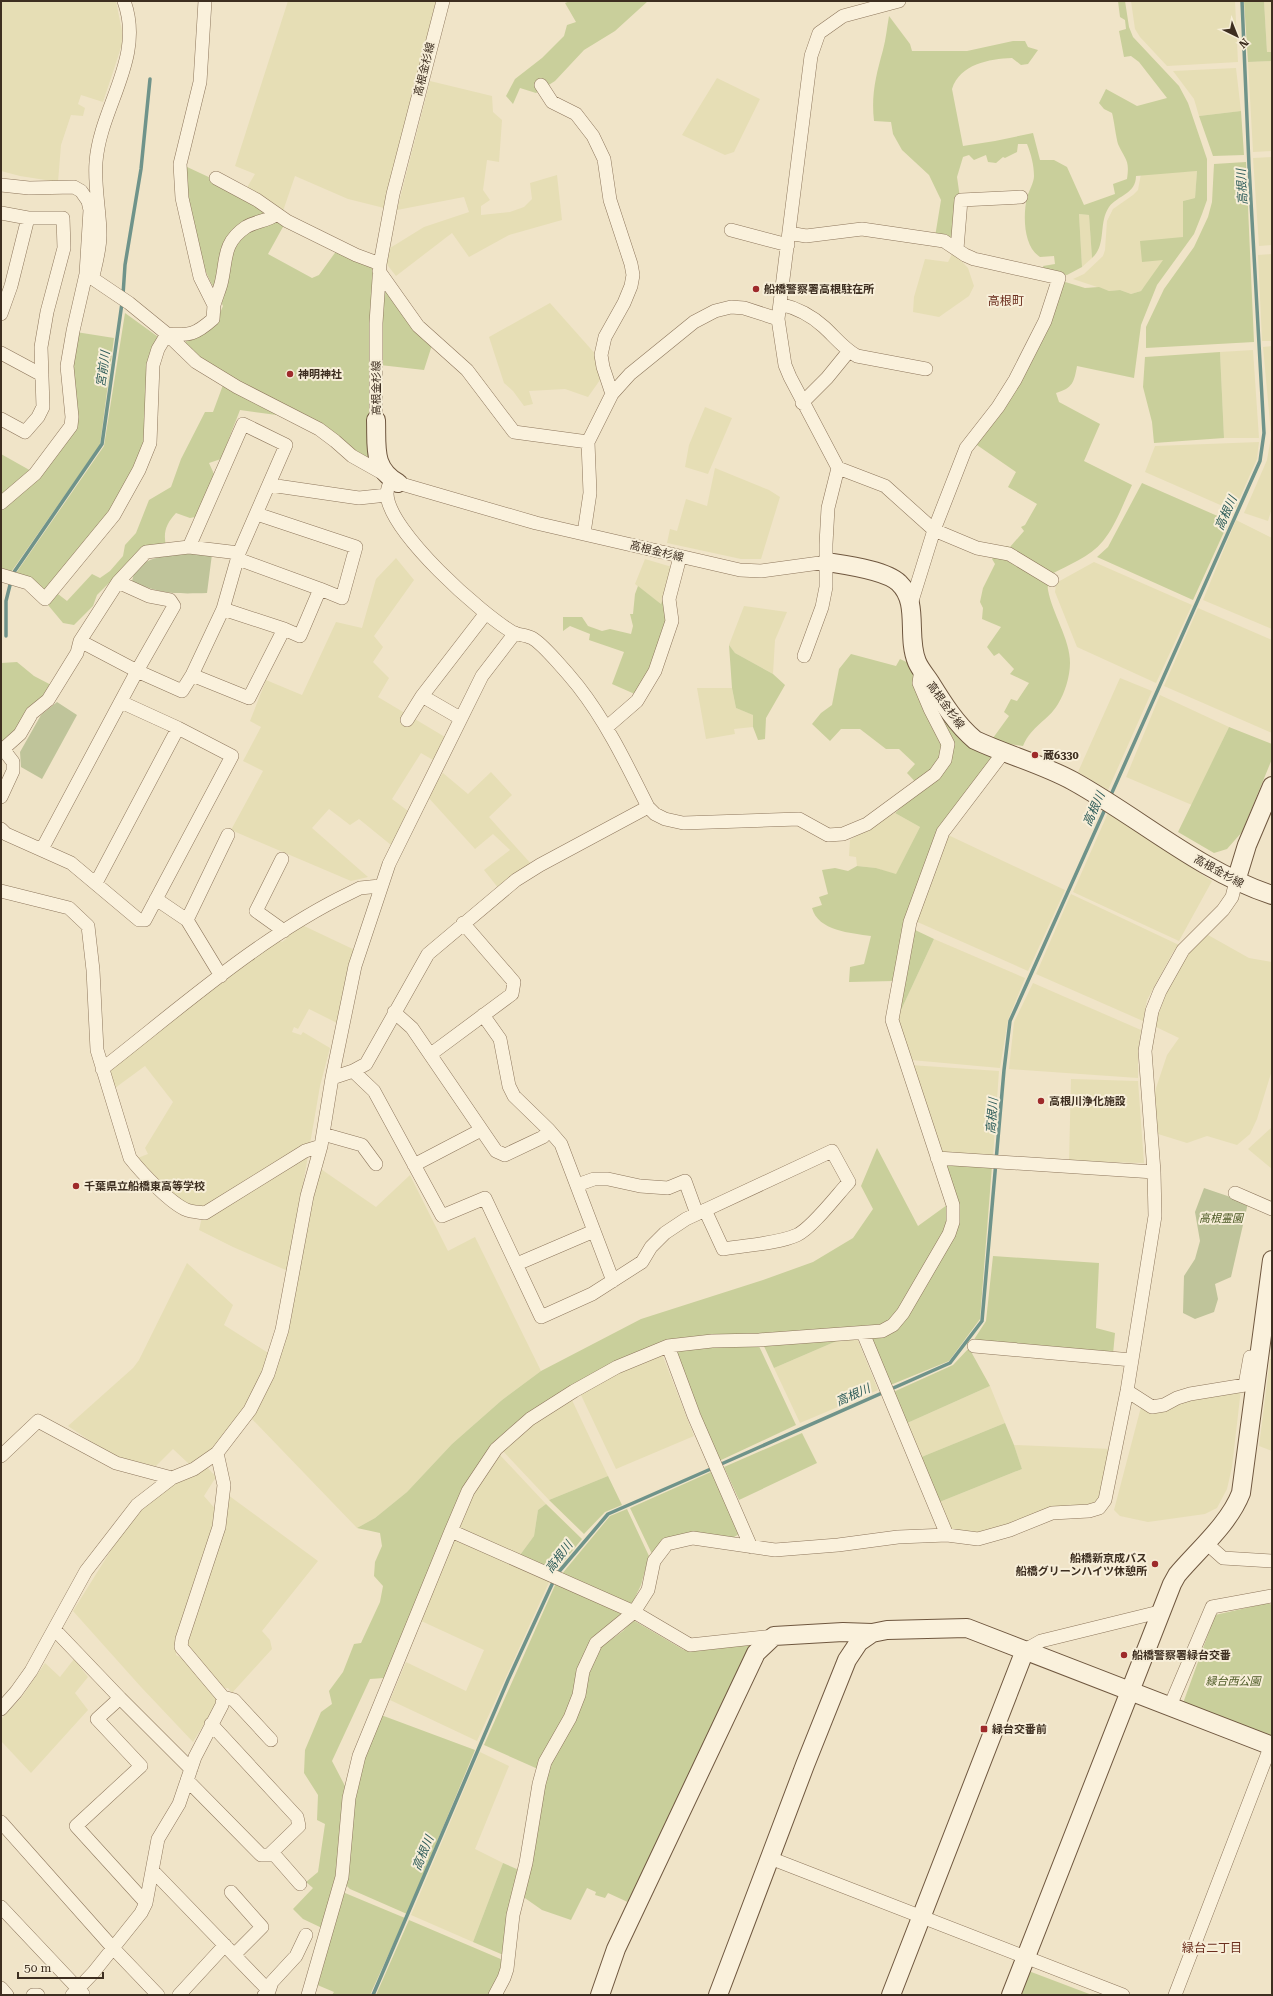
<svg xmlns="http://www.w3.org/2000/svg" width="1273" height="1996" font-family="'Roboto Serif','Noto Sans JP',serif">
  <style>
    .farmland { fill: #e6deb5 }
    .green { fill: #c9cf9b }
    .cemetery { fill: #bfc49a }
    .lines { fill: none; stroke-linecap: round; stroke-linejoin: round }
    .stream { stroke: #6f938a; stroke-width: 3.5 }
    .street-casing { stroke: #8d765c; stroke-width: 14 }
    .secondary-casing { stroke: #6f573f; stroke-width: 20 }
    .street { stroke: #faf1dc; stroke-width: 13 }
    .secondary { stroke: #faf1dc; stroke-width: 18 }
    .poi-dot { fill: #9e2a2b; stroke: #f7eed8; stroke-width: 1.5 }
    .labels { text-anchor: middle; stroke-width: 4; stroke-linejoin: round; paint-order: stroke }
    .street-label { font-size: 11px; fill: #3d2e20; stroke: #f7eed8 }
    .poi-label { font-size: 11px; font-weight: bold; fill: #3d2e20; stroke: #f7eed8; text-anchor: start }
    .park-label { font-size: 11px; font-style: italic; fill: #4d5a26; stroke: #f7eed8 }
    .water-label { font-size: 12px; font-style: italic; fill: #2f5d5a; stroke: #f7eed8 }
    .neighbourhood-label { font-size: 12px; fill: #6b2e1e; stroke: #f7eed8 }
  </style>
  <rect width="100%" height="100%" fill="#f0e4c8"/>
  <path class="farmland" d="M1,1H116L122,31V44L116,63L103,102L81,95L78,104L85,108L83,116L71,115L61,145L58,182L20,176L1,171Z
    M288,1H436L384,208L348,199L295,176L282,214L245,191L255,174L235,166Z
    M1131,1H1235L1238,62L1167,66L1140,37L1135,29Z
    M1264,1H1272V52H1267Z
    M1272,61V151L1253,152L1248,62Z
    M1236,68L1241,111L1199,116L1194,99L1173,71Z
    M717,78L760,99L734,152L725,155L682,135Z
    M430,81L492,96L493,112L502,120L499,162L487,160L483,190L490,200L481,206V215L510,212L524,207L532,199L530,183L557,175L562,220L509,235L469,257L452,233L396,276L385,262L390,248L424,227L469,212L464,197L397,210Z
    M1272,157V245L1259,246L1253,158Z
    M1197,171L1195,198L1183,201V237L1141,291L1131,294L1120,290L1109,291L1073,279L1084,274L1103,256L1105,250L1107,221L1113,209L1133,195L1138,190L1141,174Z
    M1079,214L1089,215L1092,258L1082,267Z
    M953,252L968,268L974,286L969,296L939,317L913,312L914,297L925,259L948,262Z
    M1272,254V341H1262L1258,255Z
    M550,303L598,357L597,367L600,380L588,397L565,389L529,391L533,404L524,406L513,391L504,383L489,337Z
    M1272,346V434H1271L1263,347Z
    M1253,350L1259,438H1224L1220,352Z
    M705,407L732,418L708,474L685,467L689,445Z
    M1271,437L1272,508L1268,521L1244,513L1267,460Z
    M1259,442L1257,459L1234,511L1145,472L1155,446Z
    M715,468L769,490L780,497L761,559H741L667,543L670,529L677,531L686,499L707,506Z
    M1236,520L1272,538V629L1203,600Z
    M396,558L414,580L374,636L383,647L373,662L389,678L378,697L445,737L433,760L421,753L392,799L408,811L391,845L359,819L350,825L329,809L312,828L368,877L351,881L231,830L263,771L243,761L261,727L250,721L266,680L302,695L336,622L362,628L376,579Z
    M645,559L672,567L661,604L635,584Z
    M1094,562L1192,605L1156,683L1077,647L1055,592L1056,583Z
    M744,606L787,612L775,640L773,674L735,653L729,645Z
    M1198,608L1272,640V733L1164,686Z
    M1120,678L1152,691L1108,790L1078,772Z
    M697,688H732L736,708L754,715L753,727L734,729L735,734L706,739Z
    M1160,695L1229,727L1192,805L1126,777Z
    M491,772L512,795L489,817L533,866L499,889L484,870L510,850L493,834L475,849L427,796L443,773L468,794Z
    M895,813L920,827L896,875L876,868L857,866L856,857L849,856L850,840L881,820Z
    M1108,813L1212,881L1179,941L1073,892Z
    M946,834L1065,890L1028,971L913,920Z
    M1071,894L1179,945L1173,952L1147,1000L1143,1021L1036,974Z
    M302,925L357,951L350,969L337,1023L309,1009L298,1029L294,1027L292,1032L301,1035L303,1032L330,1048L320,1086L310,1144L203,1210L182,1204L135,1159L148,1154L145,1148L173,1102L145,1066L115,1088L109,1068L112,1064L279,940L282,942L287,938L285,935Z
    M1208,935L1249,958L1272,962V1070L1257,1119L1250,1134L1237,1145L1207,1136L1187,1143L1158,1134L1153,1118V1099L1156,1088L1167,1055L1179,1038L1154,1026L1165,996L1192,947Z
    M934,939L1025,978L1008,1020L1000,1068L911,1060L896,1021Z
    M1033,983L1141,1030L1138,1052V1078L1009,1069L1014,1022Z
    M910,1065L999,1071L993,1157L941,1154Z
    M1071,1079L1138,1081L1144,1163L1069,1161Z
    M1272,1127V1169L1248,1149Z
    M308,1156L288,1271L233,1247L199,1230L202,1217Z
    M318,1167L376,1207L410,1175L448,1251L475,1237L541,1371L502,1400L452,1444L407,1492L375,1518L357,1528L251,1418L271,1379Z
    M187,1263L233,1305L224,1325L270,1354L247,1407L219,1443L203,1457L189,1464L173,1449L156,1466L114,1457L68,1426L133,1368L139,1360Z
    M846,1337L857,1338L878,1390L800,1423L774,1368Z
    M662,1354L694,1436L616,1469L580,1393L620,1369Z
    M1270,1359H1272V1451L1259,1446Z
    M990,1386L1005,1423L919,1458L905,1424Z
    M1241,1389L1232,1467L1227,1489L1217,1508L1205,1514L1148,1522L1120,1516L1114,1510L1141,1407Z
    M571,1398L608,1476L549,1500L502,1450L532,1421Z
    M1014,1445L1112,1449L1105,1488L1096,1503L980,1534L952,1531L937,1503L1022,1469Z
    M500,1455L546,1504L538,1510L534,1536L520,1555L458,1528L471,1495Z
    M207,1467L216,1477L204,1496L217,1511L214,1529L177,1645L176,1655L186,1660L217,1696L215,1706L193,1742L141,1687L73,1611L118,1539L145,1506L174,1485Z
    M228,1495L318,1561L262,1631L270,1640L272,1649L232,1693L228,1688L219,1689L185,1647Z
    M455,1539L550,1580L477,1741L390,1700L406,1662L466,1691L484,1650L417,1619Z
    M74,1659L88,1677L75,1693L88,1710L31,1773L1,1741V1719L21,1698L45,1663L60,1677Z
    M480,1752L509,1766L475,1849L503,1863L473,1942L411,1915Z"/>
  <path class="green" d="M570,1H648L615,31L584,50L555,81L536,93L520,88L513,104L506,96L515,79L542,58L564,36L567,25L576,22L565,3Z
    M1118,1H1125L1129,27L1133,37L1179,86L1188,103L1207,159V200L1202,214L1194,234L1157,285L1141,325L1134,378L1077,366C1074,382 1073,388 1056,393L1059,402L1100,424L1084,461L1132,485C1123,504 1116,525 1103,541C1090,557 1068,565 1050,575C1049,579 1047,586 1048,590C1052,613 1070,639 1070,663C1070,676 1065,693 1058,704C1048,721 1032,725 1023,746L986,741L993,738L1009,716L1004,712L1011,699L1017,701L1029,683L1010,674L1014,669L999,653L994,656L987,647L1001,627L982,619L983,608L980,602L983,588L995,564L992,559L995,555H1003L1006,546L1010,547L1024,531L1021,527L1025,525L1037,504L1008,487L1016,472L974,443L1062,281L1085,288L1099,287L1109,291L1120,290L1131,294L1141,291L1163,260L1142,262L1140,241L1183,237V201L1195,198L1197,171L1136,176C1136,194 1118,195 1109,207C1098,223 1107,245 1092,258L1089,215L1079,214L1082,267L1067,275L1046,273L1043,266L1055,264L1054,256L1040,257C1023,246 1023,215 1027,197C1029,191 1034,182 1034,176C1034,165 1031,154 1027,144H1018L1017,152L1005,158L1003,157L996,163L988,162L986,155L974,160L969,155L963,157L957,177L960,198L955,243L935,237L941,200L929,175L902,150L893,134L891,122L874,121C871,95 876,75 883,50C886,39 887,27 889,16L910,44L912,51H967L1013,41H1025L1028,47L1038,50L1028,64L1021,65L1012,58C989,59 960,64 952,89L963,146L995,141L1033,133L1040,160H1054L1067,167L1084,205L1115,194L1113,184L1127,179C1130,159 1125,160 1118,144C1116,138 1114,120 1112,113L1104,109L1099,103L1106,89L1137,106L1167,98L1139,62L1131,56L1124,57L1119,31L1126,29L1125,20L1120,17Z
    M1244,1H1264L1267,52H1272V61L1248,62Z
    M1241,111L1244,155L1213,156L1199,116Z
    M1246,162L1254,342L1146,348V327L1164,289L1194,247L1208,217L1212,202L1214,164Z
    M185,166L215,180L284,225L268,254L312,278L319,275L337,250L371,266L375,273L372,461L198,358L186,345V340L219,315L223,306C218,294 211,284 206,272C192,240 187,201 185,166Z
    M382,281L432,345L424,370L380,365Z
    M125,313L161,339L146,442L122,495L44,595L14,576L104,446Z
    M76,332L114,338L100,445L9,575L1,572V508L67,439Z
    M1220,352L1224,438L1154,443L1152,422L1143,387L1145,357Z
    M223,385L292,417L240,410L221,459L209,463L214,474L200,516L190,518L176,513C166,524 163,532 166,546L115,577L97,595L93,606L74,625L63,623L48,605L58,594L67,601L92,574L100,578L110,571L123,556L125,545L136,533L149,500L171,487L181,459L205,412H213Z
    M1,454L33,472L1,499Z
    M1142,483L1229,521L1193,600L1097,557L1108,547Z
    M638,586L661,604L663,598L670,618L665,636L637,695L612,684L624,652L589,640L590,634L570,626L563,631V617H582L588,626L602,631L610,629L631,634L633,626L630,614H633L635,594Z
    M729,645L735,653L773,674L785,685L766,718L765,739L758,740L753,727V715L736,708L732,688Z
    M851,654L896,666L900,659L913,665L995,757L938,832L894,981L849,982L850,967L864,964L871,936C851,933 818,931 812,908L822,905L819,897L828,894L822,870L835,868L848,871L857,866L876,868L896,874L920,827L895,813L922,789L907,773L915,764L899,749H886L860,729H841L830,741L812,724L821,713L832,705L839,669Z
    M17,662L34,676L55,687L20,729L1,744V663Z
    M1229,727L1272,744V759L1242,832L1227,849L1214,853L1178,832Z
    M913,929L934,939L896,1021Z
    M877,1148L918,1226L947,1205L948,1223L899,1309L891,1320L880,1327L667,1342L493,1447L446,1529L384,1678L370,1679L332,1761L345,1786L336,1891L322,1928L303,1919L293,1909L313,1888L306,1882L318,1872L325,1824L317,1820L318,1795L304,1773L305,1750L321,1712L332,1704L329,1691L343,1672L354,1644L361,1643L380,1602L383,1586L374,1576L375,1562L382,1546L380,1533L357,1528L375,1518L407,1492L452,1444L502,1400L541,1371L641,1319L763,1280L813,1262L853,1238L873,1209L861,1186Z
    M943,1162L992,1166L980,1319L949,1361L888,1386L868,1337L886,1334L952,1238Z
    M993,1256L1099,1263L1096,1328L1115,1333L1113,1354L973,1341L986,1321Z
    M846,1337L774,1368L763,1344Z
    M758,1344L796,1425L719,1461L675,1350L712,1346Z
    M969,1348L990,1386L905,1424L891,1393L953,1365Z
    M1005,1423L1014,1445L1022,1469L937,1503L919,1458Z
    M802,1433L817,1463L739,1500L724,1467Z
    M713,1471L739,1534L731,1539L693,1535L652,1554L630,1508Z
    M608,1476L622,1505L605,1512L584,1534L549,1500Z
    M546,1504L582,1539L554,1573L520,1555L534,1536L538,1510Z
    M627,1509L649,1556L641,1585L630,1608L561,1575L610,1516Z
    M556,1583L625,1615L592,1641L575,1695L538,1769L484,1745Z
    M1268,1603L1272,1605V1737L1182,1706L1215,1615Z
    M633,1620L684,1650L750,1642L752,1647L632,1904L608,1893L605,1898L595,1895L596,1892L587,1888L571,1920L542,1910L522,1896L548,1765L601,1647L623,1631Z
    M381,1715L475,1750L407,1914L350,1889L344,1883L356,1789L365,1756Z
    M503,1863L519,1870L503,1954H501L473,1942Z
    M345,1893L405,1918L370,1995H332L334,1992L315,1984L341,1895Z
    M409,1920L503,1960L504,1965L492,1995H376Z
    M1026,1970L1092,1995H1016Z"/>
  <path class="cemetery" d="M191,553L212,554L207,593C174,594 163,594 132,582C135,555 171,555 191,553Z
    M57,702L77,715L42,779L21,767L20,752L41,715Z
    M1204,1188L1248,1203L1231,1277L1215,1284L1218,1299L1214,1312L1195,1319L1183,1313L1184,1276L1195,1259L1200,1241L1195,1212Z"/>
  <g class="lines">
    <path class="stream" d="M123,295L125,265L141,169L150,79
      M12,575L102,444L122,303
      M6,636V601L11,581
      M1110,797L1260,461L1264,433L1249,166L1242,1
      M719,1465L950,1363L982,1321L1004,1070L1010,1021L1106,807
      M557,1574L608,1514L713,1468
      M373,1995L508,1680L554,1580"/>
    <g class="street-casing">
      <path id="street" d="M541,85L552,102L576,114L593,136L604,159L610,200L631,264L633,275L631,286L624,303L605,337L601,355L603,367L612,394
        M216,178L257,200L287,221L356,255L380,264
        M1,185L29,188L74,187L81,191L88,201L90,210L86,274L73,331L67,366L72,417L71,426L35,474L1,503
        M1,213L28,218H63L64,248L47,312L41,347L43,407L38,417L25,432L1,419
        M731,230L788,245
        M789,233L806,236L862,229L944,241L965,255L974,259L1059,278L1045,321L1015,380L998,407L966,448L934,530L911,604
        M957,249L961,200L1021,197
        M379,271L418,326L467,370L514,432L588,442
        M86,274L129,303L167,334L196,362L237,387L319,429L335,441L352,456L384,474
        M93,276C96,263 100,249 100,235C100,211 94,186 96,162C100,107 145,58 124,1
        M780,304C797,308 811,315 824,327C835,337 844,349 857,356L926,369
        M214,305C216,298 219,291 221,284C227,260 222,243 246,227C256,221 268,221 277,214
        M1,314L11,286L28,218
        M1,353L42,375
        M802,403L827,378L849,351
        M376,420V323L380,264L393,194L443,1
        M838,468L885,486L934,530L977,548L1009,554L1052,580
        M392,479C389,484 387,488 387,494C388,531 482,615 514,633C519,635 526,635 532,638C542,643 570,676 578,686C607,723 627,765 648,807L655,814L665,819L683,823L799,819L828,835L843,834L867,824L935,774L945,760L948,744L930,709L919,683L921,668
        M398,483L536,523L740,570L761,571L827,562
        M270,485L359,498L387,495
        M584,533L590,493L588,442L612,394L630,374L694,322L715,311L731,307L744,308L778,319
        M238,559L320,589
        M1,575L28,583L45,599L114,515L139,470L150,443L153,365L158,349L167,334C190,336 196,334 213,319L214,305L200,277L182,198L180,164L200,82L205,1
        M118,582L149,596L170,600L174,606L137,671L182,691L192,675L223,609L239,553L286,445L243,424L189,547
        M223,609L284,629
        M804,656L822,607L826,587V544L828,508L838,468L790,377L785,365L778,319L811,56L819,33L843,16L899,1
        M192,675L249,698L284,629L300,636L320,589L342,598L356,547L257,514
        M422,696L460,718
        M407,720L422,696L486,613
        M607,727L637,701L655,671L672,621L669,599L680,557
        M1,751L20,734L32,713L48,700L77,653L80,641L118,582L146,552L189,547L239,553
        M1,797L13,771V762L3,749
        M1,829L6,834L71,863L139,920H145L232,756L178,728L121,702
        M42,849L137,671L80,641
        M282,859L256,911L284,931
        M96,883L178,728
        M1,891L69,908L88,926L93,970L97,1050L130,1158C141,1172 171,1204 187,1210C192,1212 199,1212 205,1213L305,1151L321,1146
        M156,899L187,920L221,976
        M187,920L228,835
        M394,1012L412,1028L496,1151L505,1155L543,1137L549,1130L514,1096L509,1086L500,1039L483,1015
        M431,1054L512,994L514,982L463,923
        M102,1069C179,1009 262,935 350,893L360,888L380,886
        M353,1071L374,1091L442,1216L485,1198L541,1317L592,1294L642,1262L651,1247L665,1233L686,1219L832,1151L849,1182C837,1195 812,1228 797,1235C777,1244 745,1245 723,1249L705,1210
        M332,1078L353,1071L366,1064L428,954L516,880L540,865L648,807
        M549,1130L561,1144L613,1281
        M323,1134L362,1145L376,1164
        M937,1158L1154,1172
        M414,1165L481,1130
        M577,1185L594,1179H608L640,1186L668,1188L685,1181L697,1214
        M1235,1193L1272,1209
        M517,1264L594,1231
        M863,1333L947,1535
        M668,1346L694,1416L751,1547
        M974,1346L1132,1360
        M1127,1391L1152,1407L1164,1405L1177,1398L1190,1394L1245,1385L1250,1357L1260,1358
        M1,1456L38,1421L116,1463L172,1478
        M451,1531L634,1612L690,1645L774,1636
        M1205,1542L1223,1558L1272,1561
        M55,1630L120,1698L97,1719L141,1766L76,1826L146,1903
        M1025,1650L1041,1641L1159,1612
        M223,1697L234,1700L271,1740
        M120,1698L191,1769
        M1170,1706L1212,1607L1272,1596
        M1,1709L16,1692L31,1671L86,1571L137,1505L172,1478L194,1469L217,1453L250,1410L268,1374L282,1330L307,1196L321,1146L332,1078L355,966L389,864L482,676L515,633
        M187,1780L261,1855H269L299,1826L297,1817L211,1724
        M1,1822L113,1948L158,1995
        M272,1852L300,1884
        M770,1858L1123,1995
        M152,1870L269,1991L264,1995
        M231,1892L262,1927L234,1955
        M1,1907L83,1994
        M1,1988L7,1995
        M269,1991L272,1982L296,1956L306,1935
        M33,1995H38
        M72,1995L93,1973L141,1913L146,1903L158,1839L179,1804L195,1757L222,1705L223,1697L181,1647L182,1639L219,1527L224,1485L217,1453
        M179,1995L225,1945
        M308,1995L342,1877L349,1798L359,1756L451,1531L468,1491L496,1449L530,1419L574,1391L617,1367L668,1346L712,1341L759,1340L882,1331L893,1325L903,1313L949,1234L953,1222V1205L892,1020L910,922L943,832L1003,753
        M495,1995L504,1978L507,1969L513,1915L526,1863L539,1784L545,1762L570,1718L579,1695L583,1671L596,1643L634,1612L648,1590L654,1561L667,1544L693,1538L775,1550L838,1545L898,1537L947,1535L978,1539L1010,1530L1052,1513L1089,1511L1099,1508L1105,1500L1127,1391L1155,1216L1154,1172L1145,1051L1152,1011L1160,991L1183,950L1223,910L1232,897L1236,881
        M1175,1995L1271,1745"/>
    </g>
    <g class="secondary-casing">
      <path id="secondary" d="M376,420C377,447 372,468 398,483
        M827,562C845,565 886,570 899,583C920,603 906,636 917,662C920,669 926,676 930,682C943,703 956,724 975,740C1007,755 1042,764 1073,781C1140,818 1199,871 1272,895
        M1236,881L1247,845L1272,786
        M600,1995L616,1949L756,1653L774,1636L843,1632L872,1633
        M718,1995L805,1765L847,1660L859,1642L872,1633L887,1630L967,1628L1272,1746
        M891,1995L1025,1650
        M1011,1995L1172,1584L1177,1575C1198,1550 1229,1524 1241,1493L1272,1260"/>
    </g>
    <use href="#street" class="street"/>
    <use href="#secondary" class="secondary"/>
  </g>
  <g class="poi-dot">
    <circle cx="756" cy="289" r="4"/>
    <circle cx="290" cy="374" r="4"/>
    <circle cx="1035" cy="755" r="4"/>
    <circle cx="1041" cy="1101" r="4"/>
    <circle cx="76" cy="1186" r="4"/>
    <circle cx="1155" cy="1564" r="4"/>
    <circle cx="1124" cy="1655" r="4"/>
    <rect x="980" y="1725" width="8" height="8" rx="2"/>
  </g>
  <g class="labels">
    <g class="street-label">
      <text transform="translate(424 69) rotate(-76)" y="4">高根金杉線</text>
      <text transform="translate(376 388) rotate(-90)" y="4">高根金杉線</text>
      <text transform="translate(657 551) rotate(14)" y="4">高根金杉線</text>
      <text transform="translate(946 705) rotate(54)" y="4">高根金杉線</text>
      <text transform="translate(1219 871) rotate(29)" y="4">高根金杉線</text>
    </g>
    <g class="poi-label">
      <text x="764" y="293">船橋警察署高根駐在所</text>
      <text x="298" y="378">神明神社</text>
      <text x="1043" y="759">蔵6330</text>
      <text x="1049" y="1105">高根川浄化施設</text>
      <text x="84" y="1190">千葉県立船橋東高等学校</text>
      <text x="1147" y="1562" text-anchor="end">船橋新京成バス<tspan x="1147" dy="13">船橋グリーンハイツ休憩所</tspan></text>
      <text x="1132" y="1659">船橋警察署緑台交番</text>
      <text x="992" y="1733">緑台交番前</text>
    </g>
    <g class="park-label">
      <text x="1221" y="1222">高根霊園</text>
      <text x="1233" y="1685">緑台西公園</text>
    </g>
    <g class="water-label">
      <text transform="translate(1242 187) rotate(-93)" y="4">高根川</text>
      <text transform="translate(103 369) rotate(-82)" y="4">宮前川</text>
      <text transform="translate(1226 513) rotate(-66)" y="4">高根川</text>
      <text transform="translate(1094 809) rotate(-66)" y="4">高根川</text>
      <text transform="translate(992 1116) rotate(-85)" y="4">高根川</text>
      <text transform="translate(853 1395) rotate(-24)" y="4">高根川</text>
      <text transform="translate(559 1557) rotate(-53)" y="4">高根川</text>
      <text transform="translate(423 1853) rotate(-67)" y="4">高根川</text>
    </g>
    <g class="neighbourhood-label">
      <text x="1006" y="305">高根町</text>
      <text x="1212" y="1952">緑台二丁目</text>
    </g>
  </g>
  <rect width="1273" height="1996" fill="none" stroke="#3d2e20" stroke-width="4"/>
  <g transform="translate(1237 36) rotate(137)" stroke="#f7eed8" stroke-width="3" paint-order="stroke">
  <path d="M0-3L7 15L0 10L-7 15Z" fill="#3d2e20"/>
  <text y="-6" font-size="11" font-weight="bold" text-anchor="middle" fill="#3d2e20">N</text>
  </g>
  <path d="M18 1972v6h85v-6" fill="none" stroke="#3d2e20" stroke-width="2"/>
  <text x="24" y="1972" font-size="12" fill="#3d2e20" stroke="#f7eed8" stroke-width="3" paint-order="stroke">50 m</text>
</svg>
